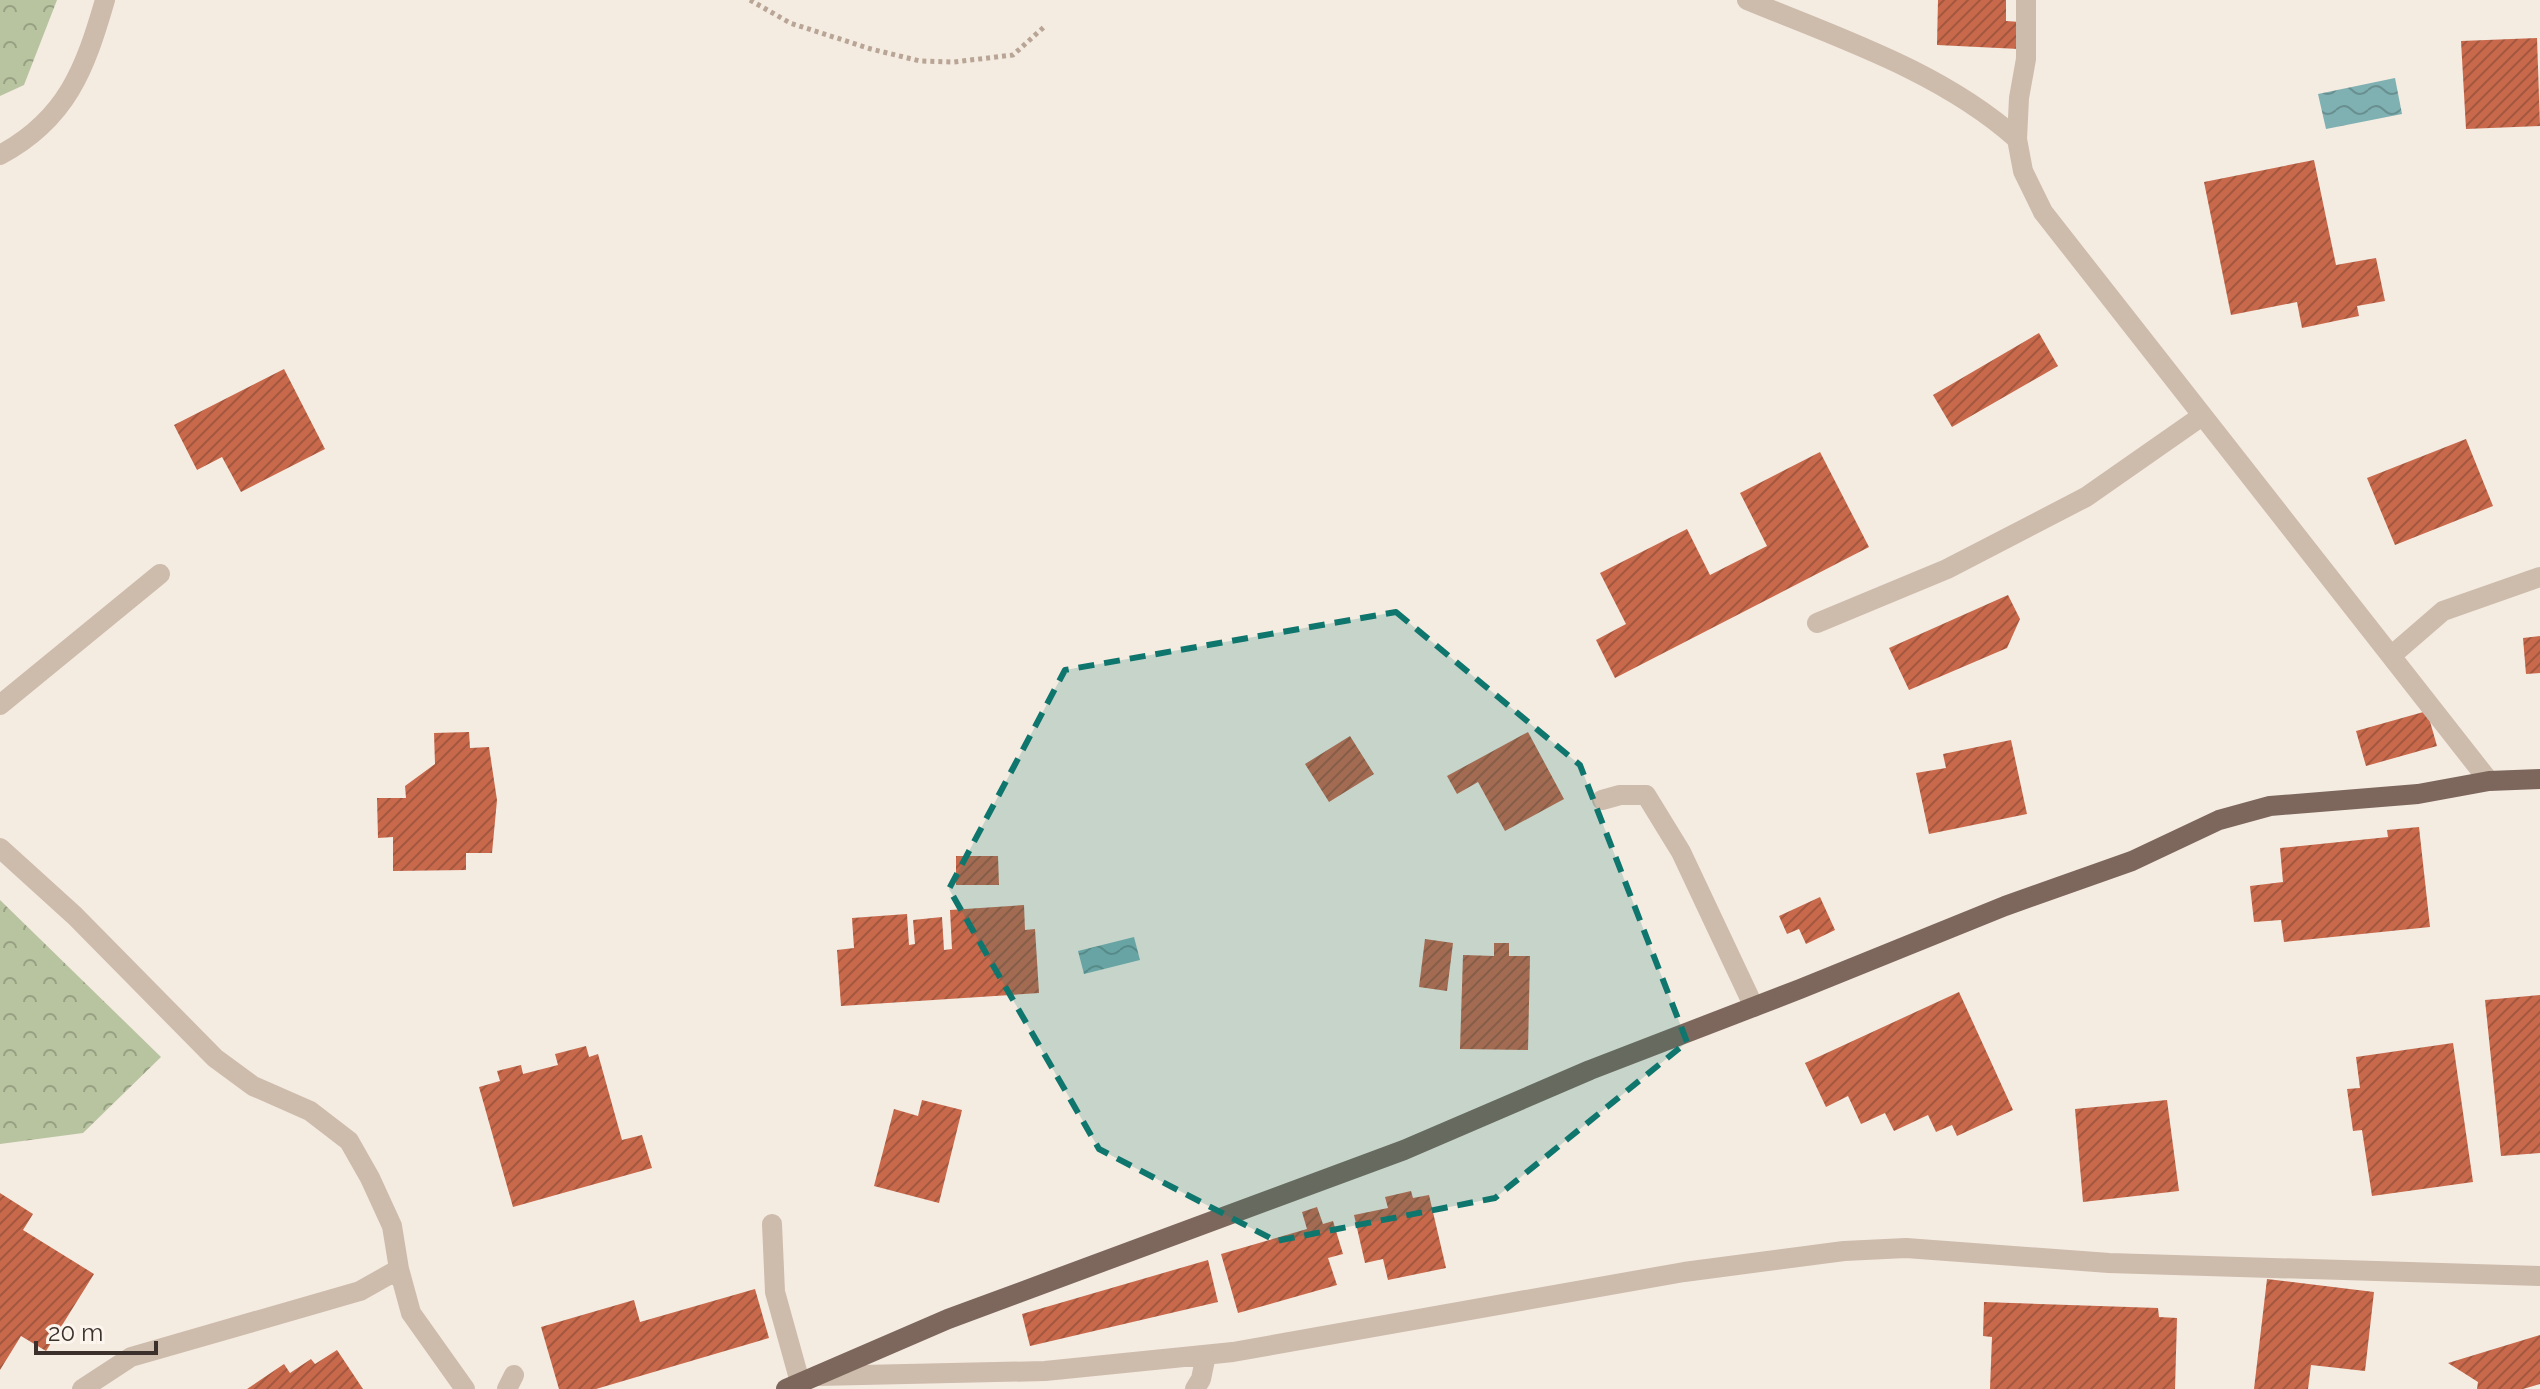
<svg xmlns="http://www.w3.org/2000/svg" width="2540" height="1389" font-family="Raleway,sans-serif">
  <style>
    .forest { fill: url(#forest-crowns) }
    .water { fill: url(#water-waves) }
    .building { fill: url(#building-hatch) }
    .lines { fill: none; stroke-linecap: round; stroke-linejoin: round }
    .path { stroke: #b9a596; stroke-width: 5; stroke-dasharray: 4 4; stroke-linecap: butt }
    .street { stroke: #cdbbac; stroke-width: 20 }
    .primary { stroke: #7d675c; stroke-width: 20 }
    .marked { fill: #0f766e; fill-opacity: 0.2; stroke: #0f766e; stroke-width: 6; stroke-dasharray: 16 10; stroke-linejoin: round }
  </style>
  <defs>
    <pattern id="forest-crowns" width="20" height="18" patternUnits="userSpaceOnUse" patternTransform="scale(2)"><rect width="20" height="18" fill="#b8c4a0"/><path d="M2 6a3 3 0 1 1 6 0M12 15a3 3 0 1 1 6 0" fill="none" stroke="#97a083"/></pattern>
    <pattern id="water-waves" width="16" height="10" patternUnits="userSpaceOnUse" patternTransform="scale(2)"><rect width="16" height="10" fill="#7fb0b2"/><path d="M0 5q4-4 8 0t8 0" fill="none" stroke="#699091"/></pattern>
    <pattern id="building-hatch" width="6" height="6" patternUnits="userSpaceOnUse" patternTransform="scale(2)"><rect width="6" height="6" fill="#c8694b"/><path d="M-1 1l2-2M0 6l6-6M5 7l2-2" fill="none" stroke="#a4573f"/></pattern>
  </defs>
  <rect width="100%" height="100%" fill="#f4ebe1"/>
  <path class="forest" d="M0,0H57L24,85L0,96Z
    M0,900L161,1057L83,1133L0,1144Z"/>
  <path class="water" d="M2395,78L2402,114L2326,129L2318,94Z
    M1134,937L1140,960L1084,974L1078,951Z"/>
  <path class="building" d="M1938,0H2006V21L2020,22L2019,49L1937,45Z
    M2537,38L2540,126L2466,129L2461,41Z
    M2314,160L2336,265L2376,258L2385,301L2357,306L2359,316L2302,328L2297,302L2231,315L2204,182Z
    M2039,333L2058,366L1952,427L1933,395Z
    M284,369L325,449L241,492L222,457L197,470L174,425Z
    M2466,439L2493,506L2395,545L2367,478Z
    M1820,452L1869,547L1615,678L1596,640L1626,624L1600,573L1687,529L1710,575L1767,546L1740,493Z
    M2008,595L2020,619L2007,648L1909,690L1889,648Z
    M2540,636V673L2526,674L2523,638Z
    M2427,711L2437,746L2366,766L2356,731Z
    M469,732L470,748L489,747L497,800L492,853H466V870L393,871V837L378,838L377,798H406L405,786L435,764L434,733Z
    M1528,732L1564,799L1505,831L1478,782L1457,794L1447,776Z
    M1350,736L1374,774L1329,802L1305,764Z
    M2011,740L2027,814L1929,834L1916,773L1946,768L1943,754Z
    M2419,827L2430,927L2284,942L2281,920L2254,922L2250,886L2283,882L2280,848L2388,837L2387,830Z
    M956,856H998L999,885H956Z
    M1820,897L1835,930L1806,944L1799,929L1787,934L1779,916Z
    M1024,905L1025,930L1035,929L1039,993L841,1006L837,950L854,948L852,918L907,914L909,945L915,944L913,920L942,917L944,950L952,949L950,910Z
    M1425,939L1453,943L1447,991L1419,987Z
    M1494,943H1509V956H1530L1528,1050L1460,1049L1463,955L1494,956Z
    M1959,992L2013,1110L1957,1136L1952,1125L1936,1132L1928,1115L1894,1131L1885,1113L1861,1124L1848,1096L1826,1107L1805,1063Z
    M2540,995V1153L2501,1156L2485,1000Z
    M2453,1043L2473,1182L2372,1196L2362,1130L2353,1131L2347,1089L2360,1088L2356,1057Z
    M586,1046L589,1057L598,1054L622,1140L642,1135L652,1168L513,1207L479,1087L500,1081L497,1071L521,1065L523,1074L558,1065L555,1054Z
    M922,1100L962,1110L939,1203L874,1186L894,1109L918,1116Z
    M2167,1100L2179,1191L2083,1202L2075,1109Z
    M1411,1191L1413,1198L1429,1195L1446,1268L1388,1280L1383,1259L1365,1263L1354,1215L1388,1208L1385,1197Z
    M0,1193L33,1214L23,1230L94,1274L46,1351L21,1336L0,1370Z
    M1317,1207L1323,1224L1333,1221L1343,1254L1328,1258L1337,1285L1238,1313L1221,1254L1307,1229L1302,1212Z
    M1208,1260L1218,1302L1030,1346L1022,1314Z
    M2267,1279L2374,1292L2365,1371L2311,1365L2308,1389H2254Z
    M755,1289L769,1338L596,1389H559L541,1327L634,1300L640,1322Z
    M1984,1302L2158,1308L2159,1317L2177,1318L2175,1389H1990L1992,1337L1983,1336Z
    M2540,1335V1384L2523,1389H2477L2478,1382L2448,1363Z
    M337,1350L363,1389H247L284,1364L290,1373L311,1359L315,1364Z"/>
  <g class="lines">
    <path class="path" d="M750,0L790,23L871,49L920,61L954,62L1013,55L1044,27"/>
    <path class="street" d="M1747,0C1839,38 1942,72 2017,139
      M2026,0V59L2019,98L2017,139L2023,171L2043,212L2489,781
      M0,155C67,119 85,69 105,0
      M1817,623L1947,569L2086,497L2202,416
      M2391,656L2443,611L2540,577
      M0,705L160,574
      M1602,800L1620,795H1646L1681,852L1754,1007
      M0,848L75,916L215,1058L253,1086L310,1111L349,1141L370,1178L392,1226L399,1269L411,1313L465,1389
      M772,1224L775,1292L800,1382
      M817,1376L1045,1371L1233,1352L1684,1272L1844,1251L1906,1248L2109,1263L2540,1276
      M82,1389L131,1357L360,1291L399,1269
      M507,1389L514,1375
      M1195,1389L1201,1379L1206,1355"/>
    <path class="primary" d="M786,1389L948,1319L1404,1150L1590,1070L1800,989L2005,906L2132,861L2219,820L2270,806L2418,794L2489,781L2540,779"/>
  </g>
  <path class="marked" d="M1396,612L1580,765L1687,1042L1495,1198L1276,1241L1099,1149L949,889L1065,670Z"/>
  <path d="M36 1341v12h120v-12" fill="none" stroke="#3b302b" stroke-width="4"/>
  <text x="48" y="1341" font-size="24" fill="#3b302b" stroke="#fbf5ee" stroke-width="6" paint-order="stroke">20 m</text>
</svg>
